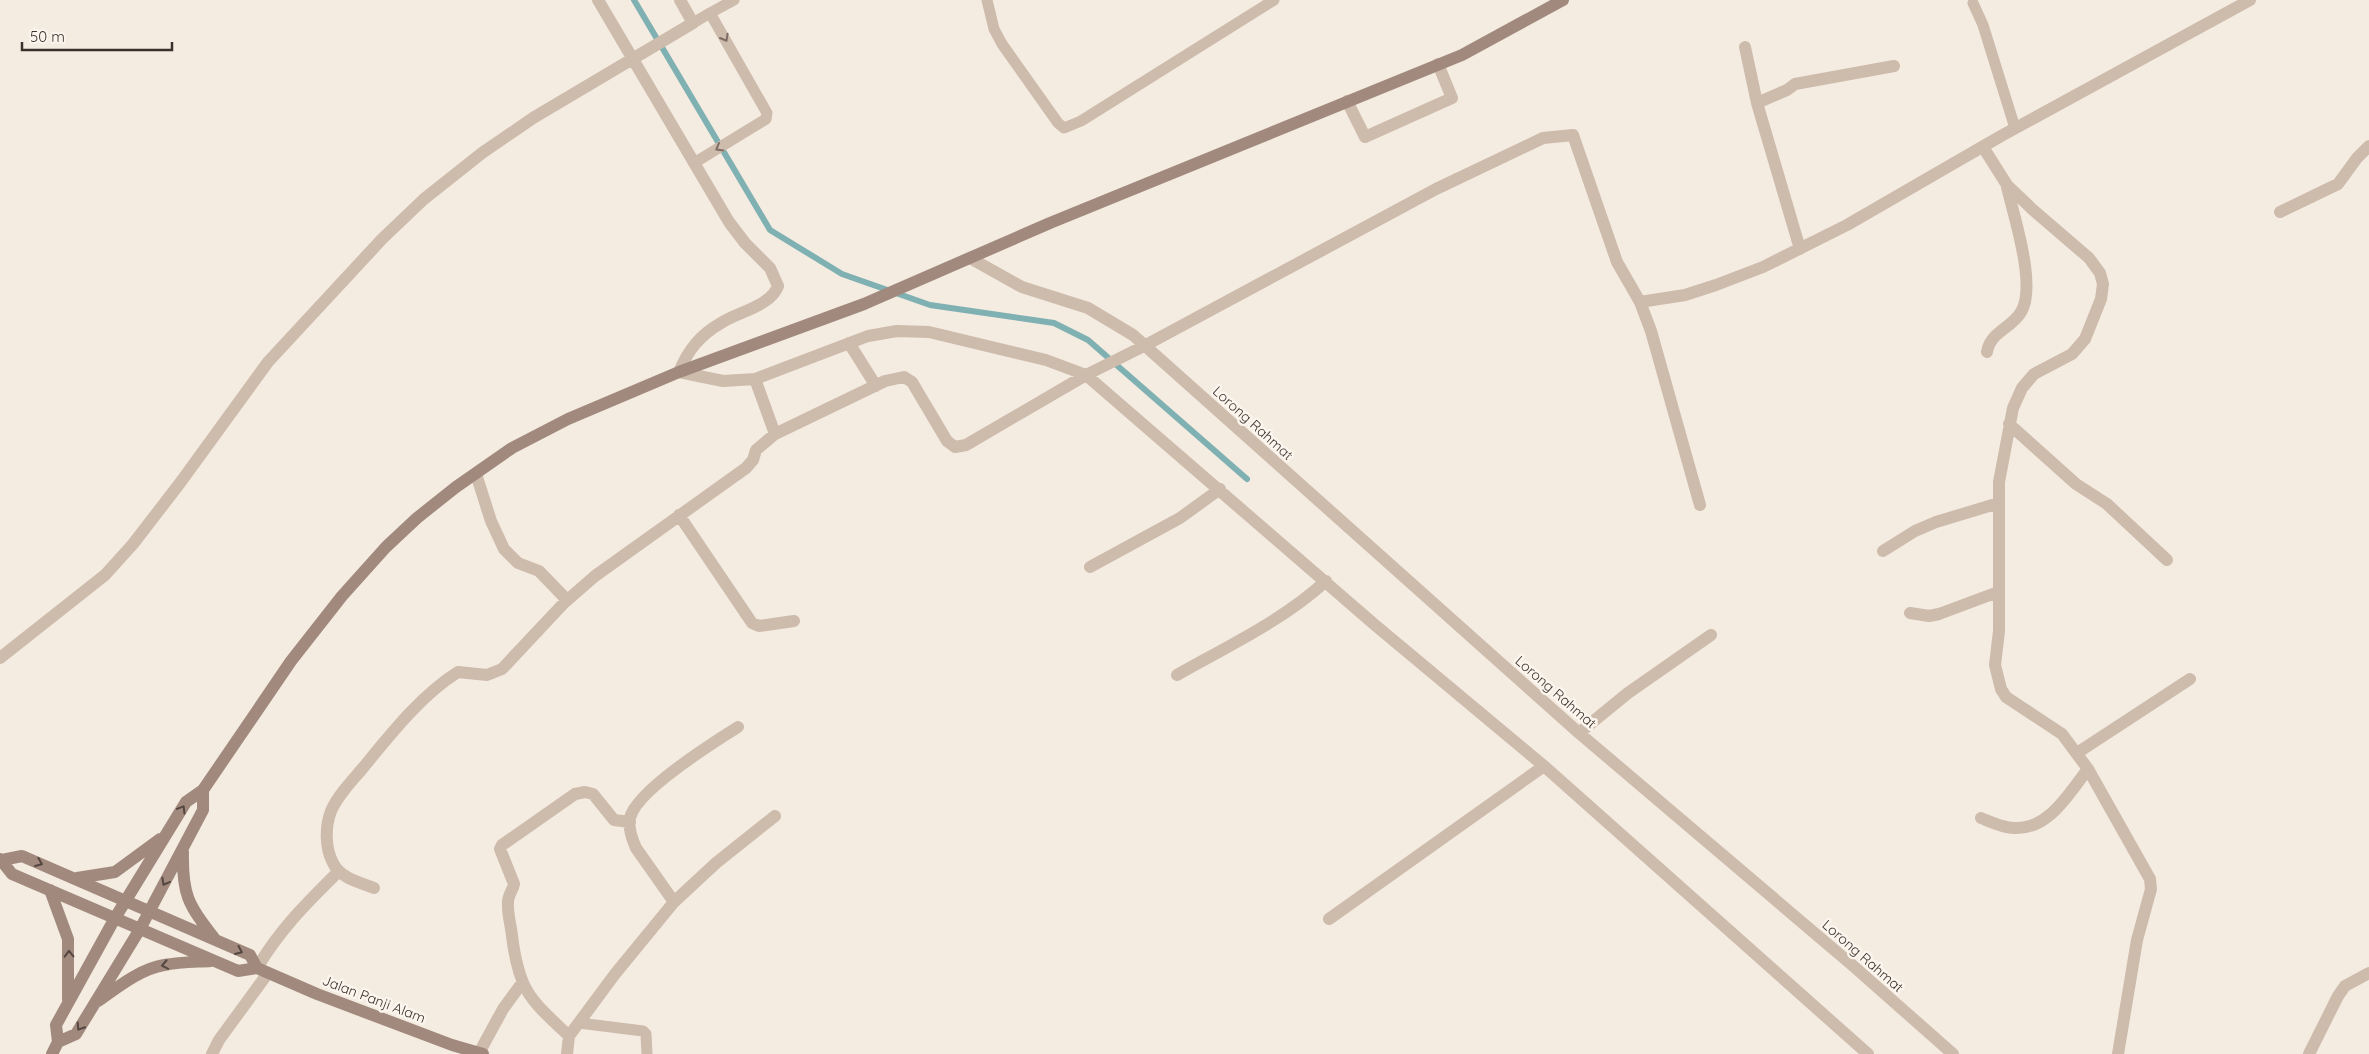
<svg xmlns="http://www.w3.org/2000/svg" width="2369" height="1054" font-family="Quicksand,sans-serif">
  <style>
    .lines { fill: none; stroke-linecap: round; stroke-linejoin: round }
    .stream { stroke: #7fb0b2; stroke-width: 6 }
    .lane { stroke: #cdbbac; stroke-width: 11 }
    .street { stroke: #cdbbac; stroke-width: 12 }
    .secondary { stroke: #a18a7d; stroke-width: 12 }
    .oneway { stroke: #7d6f65 }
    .oneway2 { stroke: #544640 }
    .labels { text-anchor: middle; stroke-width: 5; stroke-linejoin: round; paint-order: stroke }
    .street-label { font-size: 14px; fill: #3b302b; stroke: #fbf5ee }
  </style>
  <rect width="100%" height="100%" fill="#f4ebe1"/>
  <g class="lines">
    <path class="stream" d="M634,0L770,230L842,274L930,305L1054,323L1088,340L1247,479"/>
    <path class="lane" d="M987,0L994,29L1002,44L1058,123L1064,128L1081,121L1274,0
      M1973,3L1983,25L2015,128
      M710,13L734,0
      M693,23L710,13L767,113L766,119L694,163
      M579,1023L643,1031L646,1034L647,1054"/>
    <path class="street" d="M598,0L729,222L745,243L770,268L778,286C771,306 738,312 721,323C700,335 688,350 679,372L723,381L755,379L868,336L897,331L929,332L1046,360L1086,375L1375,625L1544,766L1868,1054
      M1745,47L1757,103
      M1347,101L1365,137L1452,98L1438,64
      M1983,147L2007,185L2032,209L2089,258L2100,273L2103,284L2101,299L2085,339L2072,354L2034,374L2022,388L2013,408L1999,482V631L1995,665L2001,689L2006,697L2062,734L2088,769L2150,879L2151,889L2137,940L2118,1054
      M2280,212L2338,184L2357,158L2369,146
      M1800,249L1757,103L1787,90L1795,84L1894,66
      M970,258L1022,287L1088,308L1133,335L1579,733L1851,964L1953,1054
      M1640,302L1651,331L1700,505
      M849,343L876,386
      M1987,352C1990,332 2012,328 2021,312C2037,286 2014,217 2007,187
      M755,379L775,434
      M2009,424L2076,484L2107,504L2167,560
      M476,474L491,521L504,549L518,563L539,571L567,600
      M679,515L752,623L759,626L794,621
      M1883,551L1915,531L1936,522L1999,503
      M1090,567L1180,518L1220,489
      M1910,613L1929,616L1939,614L1998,592
      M0,658L105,575L133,544L180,483L268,362L382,239L424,199L482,153L533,118L693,23L680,0
      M1177,675C1228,646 1282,621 1326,581
      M1579,733L1628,693L1711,635
      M2077,753L2190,679
      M1981,818C1991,822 2003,828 2014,828C2049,830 2069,793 2088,769
      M374,888C359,882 340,878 333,863C325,848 325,827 331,811C338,795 351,782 362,769C390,735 421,695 458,672L487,675L502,669L564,603L595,576L746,468L753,460L756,450L775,434L885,381L904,377L912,382L947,441L955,447L966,445L1086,375L1144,346L1436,189L1543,138L1573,135L1617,262L1640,302L1685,295L1716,285L1763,267L1847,225L2001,136L2250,0
      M674,902L636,848C632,839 628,827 630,818C636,791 714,742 738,727
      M1329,919L1544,766
      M257,968C281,928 306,904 338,872
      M569,1036C530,999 519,992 512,936C511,925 507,913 508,902C508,895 513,890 514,884L500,849L502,845L575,794L585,792L593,794L614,820L630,822
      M479,1053L503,1009L522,983
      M212,1054L219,1040L268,973
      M567,1054L569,1036L615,974L674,902L716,863L775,816
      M2309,1054L2338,996L2345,986L2369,973"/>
    <path class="secondary" d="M183,852C182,895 188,904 214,938
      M0,859L12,874L238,971L257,968L317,994L452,1045L483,1054
      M2,860L22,856L250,955L257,968
      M77,878L115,872L160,839
      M50,890L68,939V1000
      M98,1001C118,987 140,969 164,965C179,962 195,962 211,961
      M58,1042L76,1034L140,929L203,810V790
      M52,1054L58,1042L56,1025L115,918L186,802L203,790L291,661L342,596L386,547L417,518L456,487L512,448L568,419L679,372L864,304L1050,223L1462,55L1563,0"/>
  </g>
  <defs><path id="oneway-chevron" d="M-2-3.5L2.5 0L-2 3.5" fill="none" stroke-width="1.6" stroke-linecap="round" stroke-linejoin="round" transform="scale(1.25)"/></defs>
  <g class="oneway">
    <use href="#oneway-chevron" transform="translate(725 38) rotate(60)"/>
    <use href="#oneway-chevron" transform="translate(719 148) rotate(150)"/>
  </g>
  <g class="oneway2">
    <use href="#oneway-chevron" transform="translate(182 809) rotate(-59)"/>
    <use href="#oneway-chevron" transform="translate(39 863) rotate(23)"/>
    <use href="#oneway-chevron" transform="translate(165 882) rotate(119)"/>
    <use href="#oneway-chevron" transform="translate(239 951) rotate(24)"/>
    <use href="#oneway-chevron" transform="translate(69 954) rotate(-91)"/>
    <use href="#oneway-chevron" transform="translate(165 965) rotate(169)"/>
    <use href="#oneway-chevron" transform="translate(80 1027) rotate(123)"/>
  </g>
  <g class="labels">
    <g class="street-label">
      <text transform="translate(1253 423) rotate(42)" y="5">Lorong Rahmat</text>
      <text transform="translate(1556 692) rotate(41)" y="5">Lorong Rahmat</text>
      <text transform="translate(1863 956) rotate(41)" y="5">Lorong Rahmat</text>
      <text transform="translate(374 999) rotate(21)" y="5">Jalan Panji Alam</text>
    </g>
  </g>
  <path d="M22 42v8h150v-8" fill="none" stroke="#3b302b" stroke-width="2.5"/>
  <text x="30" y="42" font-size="15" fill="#3b302b" stroke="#fbf5ee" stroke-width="4" paint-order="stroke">50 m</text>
</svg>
